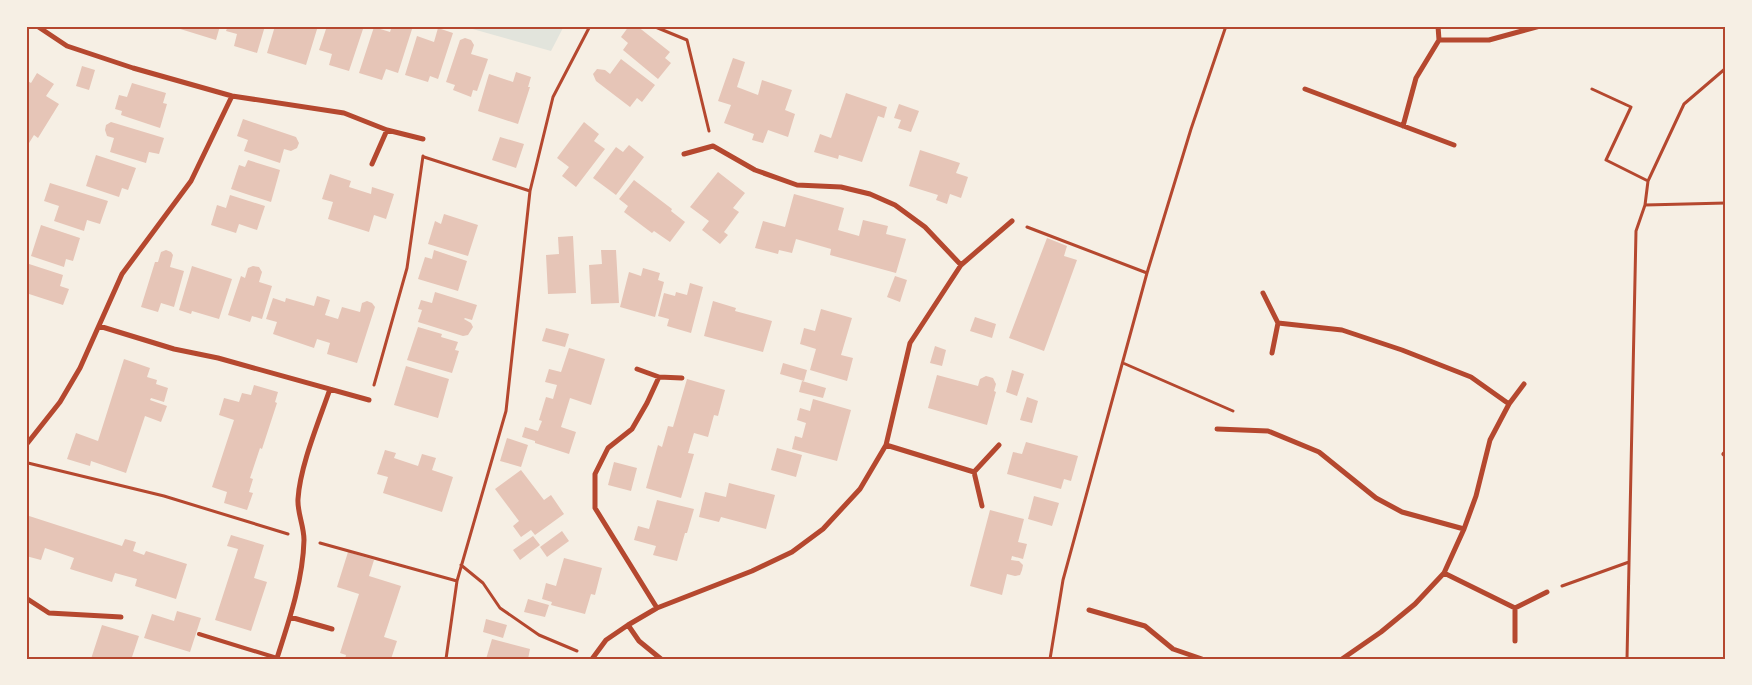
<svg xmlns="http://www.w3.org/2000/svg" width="1752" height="685" font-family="'Golos Text',sans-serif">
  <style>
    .green { fill: #e2e4dc }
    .building { fill: #e6c5b7 }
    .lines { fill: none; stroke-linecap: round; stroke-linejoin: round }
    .path { stroke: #b5482f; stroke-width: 3 }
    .service { stroke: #b5482f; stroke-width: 4 }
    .minor { stroke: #b5482f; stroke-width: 5 }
    .neatline { fill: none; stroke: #b5482f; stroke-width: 2 }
  </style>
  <rect width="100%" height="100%" fill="#f6efe4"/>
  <path class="green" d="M462,26H564L551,51Z"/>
  <path class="building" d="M177,26H220L216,40L177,28Z
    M228,26H265L257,53L234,46L237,34L226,31Z
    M275,26H318L306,65L267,53Z
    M327,26H364L349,71L329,65L332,54L319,50Z
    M392,26H413L398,73L386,69L382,80L359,73L374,27L390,32Z
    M629,26H637L670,52L665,58L671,63L658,79L623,50L628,43L621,37Z
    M438,28L453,33L438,79L430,76L428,82L405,75L417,36L434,42Z
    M465,38L471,40L474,45L471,54L488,59L477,91L473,90L471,97L453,90L455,85L446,82L460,40Z
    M733,58L745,62L737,87L758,95L762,80L792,90L785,110L795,114L788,137L768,130L763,143L752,140L754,134L724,123L731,105L718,101Z
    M621,59L655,85L642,102L637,98L630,107L596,81L593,74L597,69L605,70L610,74Z
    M82,66L95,70L89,90L76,86Z
    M516,72L531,77L528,87H530L518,124L478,111L489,74L513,82Z
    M37,73L54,84L46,96L59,104L38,138L34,135L26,148V80L31,83Z
    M132,83L166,93L163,103L167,104L160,128L121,115L122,111L115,109L119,95L127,97Z
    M846,93L887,107L884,118L878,116L862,162L839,155L838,159L814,152L820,134L831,138Z
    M899,104L919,111L911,132L898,128L901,120L894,118Z
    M243,119L296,137L299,143L297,148L291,151L284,149L280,163L244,151L248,140L237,136Z
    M111,122L164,138L159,154L149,152L146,163L110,152L114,138L107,136L105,130L106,125Z
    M584,122L599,134L594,141L605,149L576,187L562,176L569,167L557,158Z
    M500,137L524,144L516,168L492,160Z
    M629,145L644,157L616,195L593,178L616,147L623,152Z
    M920,150L960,163L956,173L968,177L961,198L950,194L947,204L936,200L938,195L909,186Z
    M96,155L136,168L128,190L122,188L119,197L86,186Z
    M248,160L280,170L271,202L231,189L239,165L245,167Z
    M718,172L745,193L733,208L739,212L724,232L728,235L720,244L702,230L709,221L690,207Z
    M330,174L351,181L349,187L371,194L372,187L394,194L386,219L374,215L369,232L328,219L333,202L322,199Z
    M634,180L672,209L671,211L685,222L670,242L654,231L652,233L624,212L628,206L619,199Z
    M50,183L108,201L100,224L87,220L84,231L54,221L59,206L44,201Z
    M794,194L844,208L838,230L859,236L863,220L888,226L886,234L906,239L896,273L830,255L831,249L796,239L792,253L779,250L778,254L755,248L763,221L785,227Z
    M230,195L265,206L257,230L239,224L236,233L211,225L217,205L226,208Z
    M444,214L478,225L468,256L428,244L435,221L441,224Z
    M41,225L80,238L73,261L66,259L64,267L31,256Z
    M573,236L576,293L548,294L546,255L559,254L558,237Z
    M1047,238L1067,246L1064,256L1077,260L1044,351L1009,338Z
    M166,250L171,252L173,255L170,267L184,271L174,307L161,303L158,312L141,307L155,262H158L161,252Z
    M434,250L467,261L458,291L418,279L425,257L432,259Z
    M601,250H616L619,303L591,304L589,265L602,264Z
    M26,263L63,275L60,286L69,289L63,305L26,293Z
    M192,266L232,279L219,319L192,311L191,314L179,310Z
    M253,266L259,267L262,272L259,282L272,286L262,319L252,316L250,322L228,315L241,276L245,278L248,268Z
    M643,268L660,273L658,280L664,282L655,317L620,307L629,272L641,276Z
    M895,276L907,280L900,302L887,297Z
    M690,283L703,287L691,333L667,326L669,319L658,316L664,293L675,296L676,292L687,295Z
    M435,292L477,305L472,320L465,318L464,319L471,323L473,327L468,335L463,336L418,322L422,310L418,309L421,300L432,303Z
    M317,296L330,300L325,315L338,319L342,307L360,312L362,303L367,301L372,303L375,307L357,363L327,354L330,343L317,339L314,348L273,334L277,322L266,319L273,298L285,302L286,298L314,306Z
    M713,301L736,308L735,311L772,321L763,352L704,336Z
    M821,309L852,318L841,355L853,358L847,381L810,370L816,349L800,344L804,328L815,331Z
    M975,317L996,324L992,338L970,331Z
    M418,327L442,334L441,337L458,342L455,350L459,351L452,373L407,360Z
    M546,328L569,334L565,347L542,341Z
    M935,346L946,350L942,366L930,363Z
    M569,348L605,359L591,405L570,398L561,427L576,432L569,454L535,443V441L522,437L525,427L538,431L542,421L539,420L546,397L553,399L557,385L545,382L549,369L561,372Z
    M124,359L150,368L147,377L157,380L156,384L168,388L164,402L151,398L150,400L167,406L161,422L145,416L126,473L91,461L90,466L67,459L76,433L98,441Z
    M783,363L807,370L804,381L780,374Z
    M406,366L449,379L438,418L394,405Z
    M1012,370L1024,374L1017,396L1006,392Z
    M937,375L978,386L980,379L986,376L993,378L996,384L994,391L996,392L987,425L928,408Z
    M687,379L725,390L718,416L714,415L708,437L694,433L688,453L694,454L681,498L646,488L658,445L662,447L668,426L673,427Z
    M802,381L826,388L823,398L799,392Z
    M254,385L278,392L275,402L277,403L262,449L260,448L250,478L253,479L249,492L253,493L247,510L224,503L227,492L212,487L234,420L219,415L224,398L239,402L242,393L251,395Z
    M1027,397L1038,401L1032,423L1020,420Z
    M813,399L851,410L837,461L792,449L795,436L802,438L806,423L797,420L800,408L810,411Z
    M507,438L528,445L521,467L500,461Z
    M1026,442L1078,456L1071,481L1064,479L1061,489L1007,474L1013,452L1022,454Z
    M777,448L802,455L796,477L771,470Z
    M385,450L396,453L394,458L418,466L422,454L436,458L432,470L453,477L442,512L383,493L388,477L377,474Z
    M614,462L637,468L631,491L608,485Z
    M521,470L544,500L551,495L564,514L535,535L531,530L521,537L513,526L519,521L495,489Z
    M729,483L775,495L766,529L721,517L719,522L699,517L705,492L726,497Z
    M1034,496L1059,503L1052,526L1028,519Z
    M657,500L694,509L687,533H685L677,561L653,555L656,546L634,540L638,526L649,529Z
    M990,510L1024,519L1018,542L1027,544L1023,559L1012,556L1011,560L1019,561L1023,565L1022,570L1020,575L1015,576L1007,574L1002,595L970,586Z
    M26,515L122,546L125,539L136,542L133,551L144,555L146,551L187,564L176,599L135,586L137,579L115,573L112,582L70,569L74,558L45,548L41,560L26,556Z
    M562,531L569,541L547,557L540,547Z
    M231,535L264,545L254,578L267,582L251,631L215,620L238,549L227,546Z
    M533,536L540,545L520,560L513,550Z
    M348,552L374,560L369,576L401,586L384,637L397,641L391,659H345L346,655L340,653L359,594L337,587Z
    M564,558L602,568L595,595L591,594L585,614L551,605L552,602L542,599L546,583L556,586Z
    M528,599L549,605L545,617L524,612Z
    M177,611L201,618L190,652L144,638L152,614L174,621Z
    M486,619L507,625L503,638L483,632Z
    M102,625L139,636L132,657L138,659H91Z
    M492,639L530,649L528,659H486Z"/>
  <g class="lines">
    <path class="path" d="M653,26L687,40L709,131
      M1592,89L1631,107L1606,160L1648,181
      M424,157L530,191
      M1645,205L1726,203
      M1027,227L1147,273
      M1123,363L1233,411
      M374,385L407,268L423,156
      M28,463L164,496L288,534
      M320,543L457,581
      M461,565L483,583L500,608L539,635L577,651
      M1562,586L1629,562
      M446,659L457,581L506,411L530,191L553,97L590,26
      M1050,659L1063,580L1147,273L1191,129L1226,26
      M1627,659L1636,231L1645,205L1648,181L1684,104L1726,68"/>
    <path class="service" d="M199,634L277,658"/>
    <path class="minor" d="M37,26L67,46L133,68L232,96L344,113L387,130L423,139
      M1439,40H1489L1540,26
      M1305,89L1454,145
      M1403,126L1416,78L1439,40L1438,26
      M684,154L713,146L755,170L797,185L841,187L870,194L895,205L925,227L961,265
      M372,164L387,130
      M1263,293L1278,323L1272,353
      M1278,323L1342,330L1402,350L1471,377L1509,404
      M99,326L174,349L218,358L369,400
      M637,369L659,377
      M1217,429L1268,431L1319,452L1376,498L1402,512L1464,529
      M26,445L60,402L80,368L122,274L191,181L232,96
      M886,445L974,472
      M1724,454L1726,456
      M982,506L974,472L999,445
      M1444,573L1515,608
      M26,598L49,613L121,617
      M657,608L595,508V474L608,448L632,429L647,403L659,377L682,378
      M1089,610L1145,626L1173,649L1202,659
      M290,617L332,629
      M628,625L639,641L661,659
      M1515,641V608L1547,592
      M277,658C289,621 303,580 304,540C304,526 297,512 298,499C300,466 319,421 330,389
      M592,659L606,640L628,625L657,608L752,571L792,552L823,529L860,489L886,445L910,343L961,265L1012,221
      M1342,659L1381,632L1415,604L1444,573L1464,529L1476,496L1490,440L1509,404L1524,384"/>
  </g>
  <rect width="1752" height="685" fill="none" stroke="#f6efe4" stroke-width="55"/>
  <rect x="28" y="28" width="1696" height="630" class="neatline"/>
</svg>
